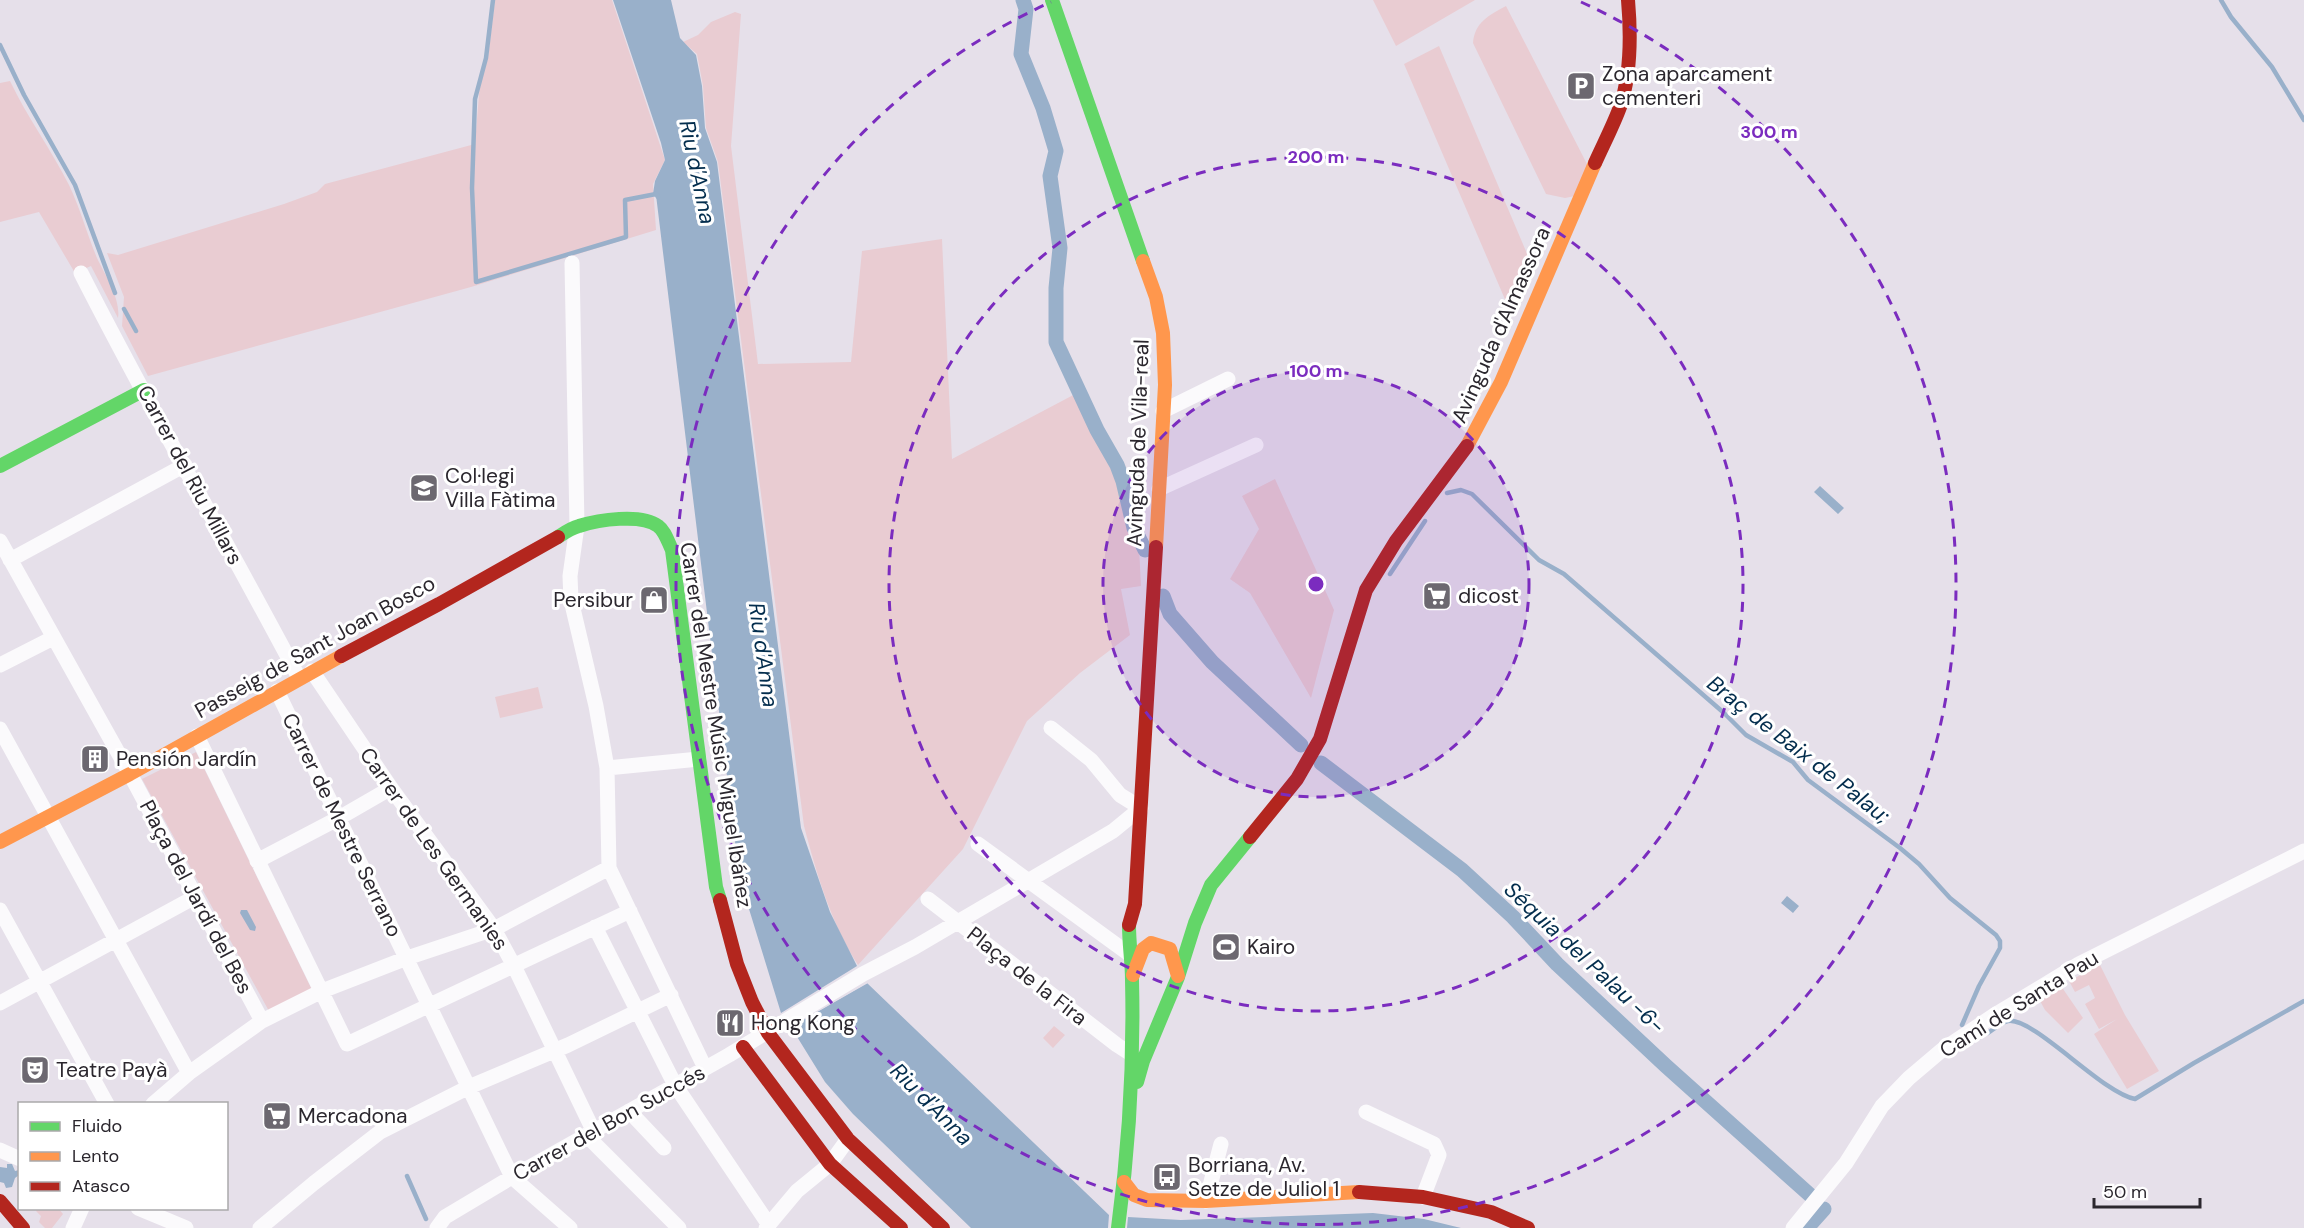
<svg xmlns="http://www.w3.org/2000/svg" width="2304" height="1228" font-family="'DM Sans',sans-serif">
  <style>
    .green { fill: #e9ccd2 }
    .water { fill: #99b0ca }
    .pier { fill: #e6e0ea }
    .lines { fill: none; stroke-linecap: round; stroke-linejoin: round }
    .stream { stroke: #99b0ca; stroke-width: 4.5 }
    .canal { stroke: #99b0ca; stroke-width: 15 }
    .street { stroke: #fbfafc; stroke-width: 15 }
    .fast { stroke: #63d668; stroke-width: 14 }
    .slow { stroke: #ff974d; stroke-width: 14 }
    .jam { stroke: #b3261e; stroke-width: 14 }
    .ring { fill: none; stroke: #7b2cbf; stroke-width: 3; stroke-dasharray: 10 8 }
    .labels { text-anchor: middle; stroke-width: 6; stroke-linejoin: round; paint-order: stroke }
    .poi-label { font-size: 21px; fill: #2b272e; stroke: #fff; text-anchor: start }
    .street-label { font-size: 21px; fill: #2b272e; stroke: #fff }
    .water-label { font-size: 22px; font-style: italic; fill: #032d4d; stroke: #fff }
    .centre { fill: #7b2cbf; stroke: #fff; stroke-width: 3 }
    .ring-label { font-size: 18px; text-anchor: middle; font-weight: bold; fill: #7b2cbf; stroke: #fff; stroke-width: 6; stroke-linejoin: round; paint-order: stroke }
  </style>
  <rect width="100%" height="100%" fill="#e6e0ea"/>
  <path class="green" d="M495,0H612L665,160L653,184L656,230L471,287L148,376L122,326L124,297L107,253L118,255L284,204L317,192L325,184L475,144L480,82L488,58Z
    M1373,0H1475L1396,46Z
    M1506,6L1588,166L1575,196L1565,198L1546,194L1473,43C1475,22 1488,16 1506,6Z
    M735,12L741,14L731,146L758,364L851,362L862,251L942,239L952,459L1079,392L1122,481L1132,528L1139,547L1141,586L1121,589L1130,635L1080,673L1027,721L963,849L858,965C831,923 817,875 804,826L718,162L706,128L703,86L697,54L683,42L698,35L711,22Z
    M1439,46L1531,263L1510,311L1404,64Z
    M10,81C27,117 51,149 69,185C80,208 87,234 97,258C105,275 121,299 118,318L91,266L75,273L39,212L0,222V83Z
    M1275,479L1334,610L1311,698L1250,593L1230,579L1259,529L1242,496Z
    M538,687L543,708L500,718L495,697Z
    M196,752L313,992L270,1013L142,779Z
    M2100,965L2125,1015L2159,1071L2127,1089L2094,1034L2117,1019L2099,1029L2085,1004L2095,998L2089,985L2075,992L2069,981Z
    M2061,986L2083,1018L2068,1033L2045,1010L2039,999Z
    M1054,1026L1065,1035L1053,1048L1043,1038Z
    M37,1209H59L63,1214L52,1228H45L39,1222L41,1216L36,1211Z"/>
  <path class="water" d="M613,0H671L680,38L696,55L702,86L705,128L717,162L801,828L830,912L857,966L781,1013L745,896L735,842L656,195L653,194L655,181L665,160L661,143Z
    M1820,486L1844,508L1838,514L1814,492Z
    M1787,896L1799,906L1793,913L1781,903Z
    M241,910H247L256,927L255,931L250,930L240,913Z
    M867,983L1109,1215L1108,1228H971L853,1114L825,1082L791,1027Z
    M7,1164H12L15,1171L19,1170V1175L15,1178L12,1187L6,1188L4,1183L0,1182V1167L7,1168Z
    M1373,1213L1424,1219L1461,1228H1127L1128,1217L1181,1220Z"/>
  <path class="pier" d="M866,980L868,983L789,1028L788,1026Z"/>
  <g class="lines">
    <path class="stream" d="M493,0L486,58L475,99L472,188L476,282L626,237L625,200L656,194L658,197
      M2221,0L2231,17L2272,67L2304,120
      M0,45L24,95L75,185L115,293
      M124,309L136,331
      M1447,493L1461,490L1472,494L1539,560L1564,574L1724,713L1746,735L1793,762L1808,780L1900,848L1919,864L1950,898L1996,935L2000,941V948L1979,986L1962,1025
      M1390,574L1425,521
      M1988,1033C1994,1029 2002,1022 2008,1021C2034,1017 2102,1093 2135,1099L2194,1063L2304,1001
      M407,1176L426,1219"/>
    <path class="canal" d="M1023,0L1026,9L1021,54L1043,108L1056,151L1050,176L1060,248L1056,288V342L1097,430L1117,465L1123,481L1134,528L1145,550
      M1163,596L1170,614L1212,662L1301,745
      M1321,763L1462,870L1513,917L1557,964L1666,1066L1810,1195
      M1807,1228L1824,1209"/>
    <path class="street" d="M572,263L577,526L570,576L571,600L596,706L607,768L609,868L705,1068
      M81,273C150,409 227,542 299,678
      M1163,411L1228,379
      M1159,489L1256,445
      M0,541L130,774L262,1021
      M10,560L185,465
      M0,665L53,638
      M312,671L391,788L494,929L514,966L593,1130
      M277,691L512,1177L570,1228
      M0,729L189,1073
      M197,736L347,1044L630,911
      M607,768L699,759
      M978,844L1129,954
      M257,861L339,818L391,788
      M928,899L1117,1045L1131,1054
      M0,910L107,1104
      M595,927L675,1085L769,1225
      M0,1003L195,897
      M153,1104L189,1073L262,1021L322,991L407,958L494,929L609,868
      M629,1111L664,1148
      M1366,1112L1434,1144L1439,1155L1423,1197
      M586,1135L679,1228
      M0,1150L20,1159
      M1206,1201L1221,1144
      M138,1208L186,1228
      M73,1228L82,1208
      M260,1228L314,1183L380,1132L469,1087L568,1045L671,995
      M437,1228L445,1217L512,1177L729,1055L863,974L915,947L1113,831L1141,808L1120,795L1091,760L1051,728
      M766,1228L797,1191L830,1164L848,1139
      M1793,1228L1846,1163L1882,1106L1909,1078L1942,1050L1993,1016L2079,964L2304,851"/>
    <path class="fast" d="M1052,0L1143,261
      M0,466L144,390
      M558,537C564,533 571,528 579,526C598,520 641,513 658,526C665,531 668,542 672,550L716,887L720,900
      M1137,1082L1143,1061L1178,977L1195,923L1211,885L1250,837
      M1118,1228C1129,1147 1134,1062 1132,980C1132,962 1129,944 1129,925"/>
    <path class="slow" d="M1143,261L1156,297L1163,333L1165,385L1156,547
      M1467,446L1501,382L1595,163
      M0,842L130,774L341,656
      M1133,975L1143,949L1151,943L1170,949L1178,976
      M1124,1182L1134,1195L1147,1200L1206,1201L1359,1192"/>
    <path class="jam" d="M1595,163C1603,145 1613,126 1620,107C1631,74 1631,34 1628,0
      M341,656L439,604L558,537
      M1250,837L1297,779L1320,739L1366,590L1396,541L1467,446
      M720,900L737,964L752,1002L768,1033L848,1139L943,1228
      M1129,925L1135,904L1156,547
      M743,1047L830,1164L901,1228
      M1359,1192L1423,1197L1491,1212L1528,1228
      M0,1201L23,1228"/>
  </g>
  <circle cx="1316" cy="584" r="213" fill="#7b2cbf" fill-opacity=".12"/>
  <g class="ring">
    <circle cx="1316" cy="584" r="213"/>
    <circle cx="1316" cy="584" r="427"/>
    <path d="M1581 2A640 640 0 1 1 1051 2"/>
  </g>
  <defs>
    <g id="parking-square" transform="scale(1.5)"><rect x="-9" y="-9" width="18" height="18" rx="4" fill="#6c6870" stroke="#fff"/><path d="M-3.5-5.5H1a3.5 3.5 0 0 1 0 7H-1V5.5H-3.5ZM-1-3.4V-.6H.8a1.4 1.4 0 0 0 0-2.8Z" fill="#fff"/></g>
    <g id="school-square" transform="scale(1.5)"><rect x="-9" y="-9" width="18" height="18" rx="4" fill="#6c6870" stroke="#fff"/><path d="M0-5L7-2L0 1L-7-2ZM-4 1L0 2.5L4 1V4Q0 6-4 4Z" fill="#fff"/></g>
    <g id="supermarket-square" transform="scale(1.5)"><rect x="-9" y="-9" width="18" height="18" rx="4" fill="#6c6870" stroke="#fff"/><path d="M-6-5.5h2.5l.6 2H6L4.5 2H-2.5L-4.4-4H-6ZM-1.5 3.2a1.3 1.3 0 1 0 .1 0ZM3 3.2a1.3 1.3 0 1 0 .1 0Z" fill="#fff"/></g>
    <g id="shop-square" transform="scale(1.5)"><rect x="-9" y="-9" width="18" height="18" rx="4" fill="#6c6870" stroke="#fff"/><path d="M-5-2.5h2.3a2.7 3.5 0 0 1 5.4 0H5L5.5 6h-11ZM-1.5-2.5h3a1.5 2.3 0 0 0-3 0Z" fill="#fff"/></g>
    <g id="building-square" transform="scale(1.5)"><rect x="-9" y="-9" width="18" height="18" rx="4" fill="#6c6870" stroke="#fff"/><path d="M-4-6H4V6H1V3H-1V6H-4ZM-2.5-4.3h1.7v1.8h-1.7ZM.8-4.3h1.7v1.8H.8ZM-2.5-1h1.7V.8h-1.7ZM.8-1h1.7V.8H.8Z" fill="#fff"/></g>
    <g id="stadium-square" transform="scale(1.5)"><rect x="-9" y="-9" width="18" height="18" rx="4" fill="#6c6870" stroke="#fff"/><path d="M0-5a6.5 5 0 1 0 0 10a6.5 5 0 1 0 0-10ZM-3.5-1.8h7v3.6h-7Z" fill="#fff"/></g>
    <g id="restaurant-square" transform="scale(1.5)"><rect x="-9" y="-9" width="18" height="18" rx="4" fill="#6c6870" stroke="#fff"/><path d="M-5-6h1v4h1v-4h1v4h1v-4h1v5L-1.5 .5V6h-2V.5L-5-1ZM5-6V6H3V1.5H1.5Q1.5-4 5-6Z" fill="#fff"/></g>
    <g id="theatre-square" transform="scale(1.5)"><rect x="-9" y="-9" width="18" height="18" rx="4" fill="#6c6870" stroke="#fff"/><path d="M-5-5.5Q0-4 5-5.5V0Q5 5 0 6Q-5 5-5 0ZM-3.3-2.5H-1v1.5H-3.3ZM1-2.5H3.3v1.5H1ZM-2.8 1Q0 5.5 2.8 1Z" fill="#fff"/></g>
    <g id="bus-square" transform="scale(1.5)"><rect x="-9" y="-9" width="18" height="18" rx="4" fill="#6c6870" stroke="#fff"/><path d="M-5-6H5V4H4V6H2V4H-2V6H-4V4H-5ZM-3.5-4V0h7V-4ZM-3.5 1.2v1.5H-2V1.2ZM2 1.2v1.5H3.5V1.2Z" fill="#fff"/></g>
  </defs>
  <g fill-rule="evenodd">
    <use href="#parking-square" x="1581" y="86"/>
    <use href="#school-square" x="424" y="488"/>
    <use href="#supermarket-square" x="1437" y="596"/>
    <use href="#shop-square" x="654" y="600"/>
    <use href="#building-square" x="95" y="759"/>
    <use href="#stadium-square" x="1226" y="947"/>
    <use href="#restaurant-square" x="730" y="1023"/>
    <use href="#theatre-square" x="35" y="1070"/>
    <use href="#supermarket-square" x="277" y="1116"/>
    <use href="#bus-square" x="1167" y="1177"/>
  </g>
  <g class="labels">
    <g class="poi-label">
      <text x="1602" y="81">Zona aparcament<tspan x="1602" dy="24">cementeri</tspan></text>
      <text x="445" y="483">Col·legi<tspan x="445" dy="24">Villa Fàtima</tspan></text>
      <text x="1458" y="603">dicost</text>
      <text x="633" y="607" text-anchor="end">Persibur</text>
      <text x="116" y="766">Pensión Jardín</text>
      <text x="1247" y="954">Kairo</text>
      <text x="751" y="1030">Hong Kong</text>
      <text x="56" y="1077">Teatre Payà</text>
      <text x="298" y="1123">Mercadona</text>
      <text x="1188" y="1172">Borriana, Av.<tspan x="1188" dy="24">Setze de Juliol 1</tspan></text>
    </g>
    <g class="street-label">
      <text transform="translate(1501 325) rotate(-66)" y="7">Avinguda d'Almassora</text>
      <text transform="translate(1138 443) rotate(-88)" y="7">Avinguda de Vila-real</text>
      <text transform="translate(190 475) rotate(62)" y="7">Carrer del Riu Millars</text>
      <text transform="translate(315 647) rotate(-29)" y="7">Passeig de Sant Joan Bosco</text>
      <text transform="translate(716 725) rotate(81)" y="7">Carrer del Mestre Músic Miguel Ibáñez</text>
      <text transform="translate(342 825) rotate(64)" y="7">Carrer de Mestre Serrano</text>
      <text transform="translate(434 849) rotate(55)" y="7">Carrer de Les Germanies</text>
      <text transform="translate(196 897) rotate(62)" y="7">Plaça del Jardí del Bes</text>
      <text transform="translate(1027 976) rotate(38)" y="7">Plaça de la Fira</text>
      <text transform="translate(2019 1004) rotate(-32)" y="7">Camí de Santa Pau</text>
      <text transform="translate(609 1123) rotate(-29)" y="7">Carrer del Bon Succés</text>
    </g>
    <g class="water-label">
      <text transform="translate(698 172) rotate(78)" y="8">Riu d'Anna</text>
      <text transform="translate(764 655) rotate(82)" y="8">Riu d'Anna</text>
      <text transform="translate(1799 749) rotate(38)" y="8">Braç de Baix de Palau;</text>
      <text transform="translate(1585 957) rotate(43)" y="8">Séquia del Palau -6-</text>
      <text transform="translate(932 1104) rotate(45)" y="8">Riu d'Anna</text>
    </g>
  </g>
  <circle cx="1316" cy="584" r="9" class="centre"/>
  <g class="ring-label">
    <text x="1769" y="138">300 m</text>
    <text x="1316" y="163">200 m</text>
    <text x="1316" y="377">100 m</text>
  </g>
  <rect x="18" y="1102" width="210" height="108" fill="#ffffff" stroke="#aaa9ab" stroke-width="1.5"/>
  <rect x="30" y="1122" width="30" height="9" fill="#63d668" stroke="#aaa9ab" stroke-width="1.5"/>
  <text x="72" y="1132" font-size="18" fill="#2b272e">Fluido</text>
  <rect x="30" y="1152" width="30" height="9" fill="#ff974d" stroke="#aaa9ab" stroke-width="1.5"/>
  <text x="72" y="1162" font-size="18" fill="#2b272e">Lento</text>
  <rect x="30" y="1182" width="30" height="9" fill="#b3261e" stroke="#aaa9ab" stroke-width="1.5"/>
  <text x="72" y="1192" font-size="18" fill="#2b272e">Atasco</text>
  <path d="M2094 1198v9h106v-9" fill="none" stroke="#2b272e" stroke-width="3"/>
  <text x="2103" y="1198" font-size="18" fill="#2b272e" stroke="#ffffff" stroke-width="4.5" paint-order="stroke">50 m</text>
</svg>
